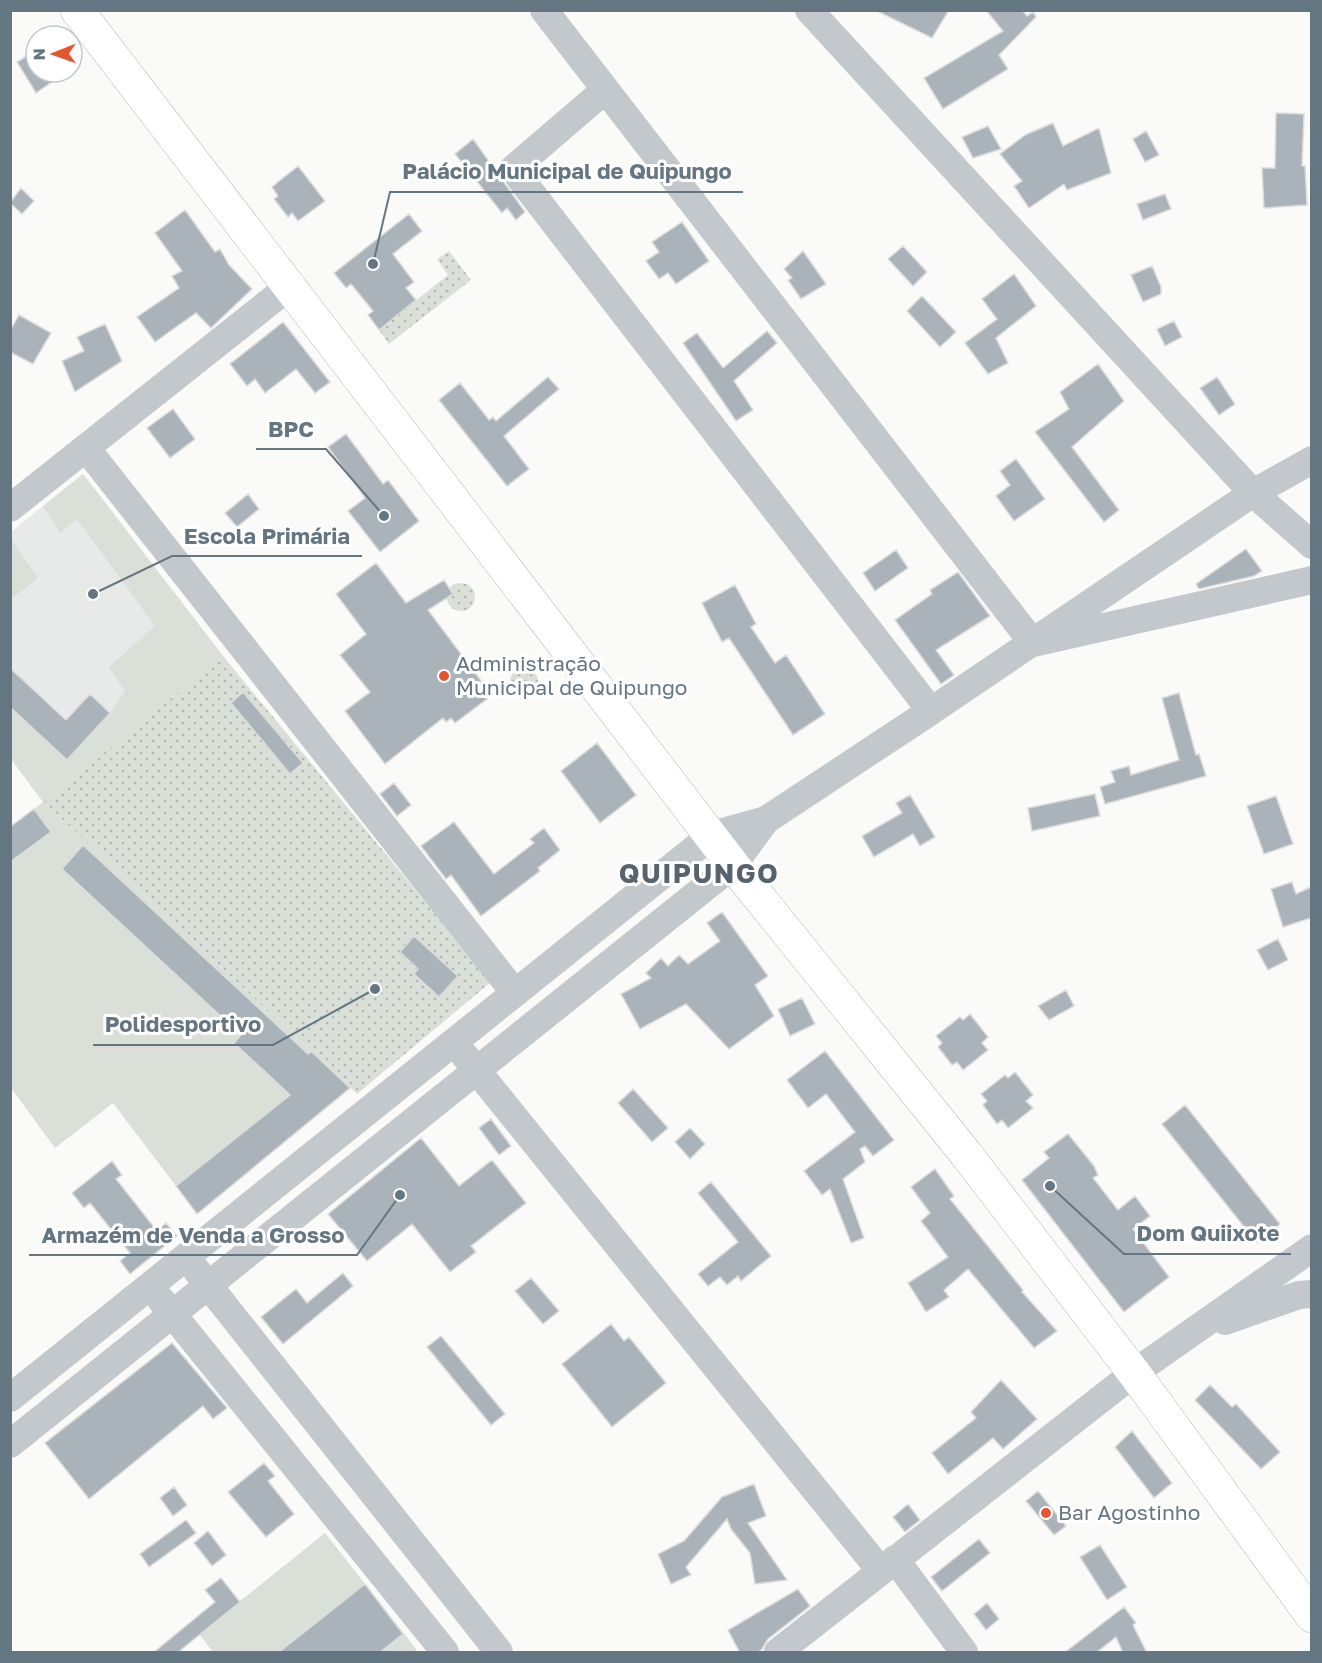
<svg xmlns="http://www.w3.org/2000/svg" width="1322" height="1663" font-family="'Golos Text',sans-serif">
  <style>
    .built { fill: #e8e9e9 }
    .grass { fill: #dadfd7 }
    .garden { fill: url(#garden-dots) }
    .building { fill: #aab3b9; stroke: #dcdcda; stroke-width: 1.5 }
    .lines { fill: none; stroke-linecap: round; stroke-linejoin: round }
    .major-casing { stroke: #b5babe; stroke-width: 34 }
    .minor { stroke: #c3c8cc; stroke-width: 28 }
    .major { stroke: #fff; stroke-width: 33 }
    .poi-dot { fill: #e4572e; stroke: #fff; stroke-width: 2 }
    .labels { text-anchor: middle; stroke-width: 6; stroke-linejoin: round; paint-order: stroke }
    .poi-label { font-size: 21px; fill: #657683; stroke: #fff; text-anchor: start }
    .district-label { font-size: 27px; font-weight: bold; letter-spacing: 1.5px; fill: #57646e; stroke: #fff }
    .leader { fill: none; stroke: #657683; stroke-width: 2 }
    .callout-dot { fill: #657683; stroke: #fff; stroke-width: 2 }
    .callout-label { font-size: 22px; text-anchor: middle; font-weight: bold; fill: #657683; stroke: #fff; stroke-width: 6; stroke-linejoin: round; paint-order: stroke }
  </style>
  <defs>
    <pattern id="garden-dots" width="8" height="8" patternUnits="userSpaceOnUse" patternTransform="scale(1.5)"><rect width="8" height="8" fill="#dadfd7"/><path d="M2 2h.1M6 6h.1" fill="none" stroke="#b4b9b4" stroke-width="1.8" stroke-linecap="round"/></pattern>
  </defs>
  <rect width="100%" height="100%" fill="#fafaf8"/>
  <path class="built" d="M83,474L223,656L44,802L11,759V532Z"/>
  <path class="grass" d="M83,474L223,656L44,802L311,1051L308,1054L82,846L62,870L241,1035L234,1044L280,1085H302L176,1186L113,1103L55,1148L11,1088V862L34,809L43,802L11,759L10,707L66,759L110,713L125,691L109,667L155,626L77,519L60,533L43,506Z
    M11,539L38,578L11,599H10Z
    M325,1533L417,1650L413,1652H213L199,1634Z"/>
  <path class="garden" d="M449,251L471,280L389,344L379,330L448,275L437,259Z
    M447 597a14 14 0 1 1 28 0a14 14 0 1 1-28 0Z
    M223,656L491,982L357,1094L44,802Z
    M510 682a14 14 0 1 1 28 0a14 14 0 1 1-28 0Z"/>
  <path class="building" d="M875,10H949L932,38Z
    M986,10H1022L1027,16L1033,12L1036,17L999,55L1008,69L943,109L924,78L1003,31Z
    M36,50V72H66L36,93L17,62Z
    M1276,113L1304,114L1302,166H1305L1307,205L1264,208L1262,168H1275Z
    M1053,123L1063,146L1099,128L1111,173L1067,190L1064,184L1029,208L1014,186L1022,181L1000,154L1025,135Z
    M988,126L1001,149L973,158L962,137Z
    M1146,131L1159,155L1145,162L1133,139Z
    M473,139L525,212L516,220L507,208L502,213L455,154Z
    M298,166L325,201L298,221L292,213L288,217L274,199L278,196L272,187Z
    M21,188L34,201L22,214L10,203Z
    M1165,194L1171,209L1143,220L1137,204Z
    M185,210L215,252L220,249L229,265L252,289L211,328L196,313L155,342L137,317L179,288L172,276L182,271L155,233Z
    M409,214L422,231L393,254L414,282L406,288L416,300L379,330L368,315L373,311L351,284L346,288L334,273Z
    M682,222L709,261L676,284L668,273L659,279L646,261L659,252L652,242Z
    M903,246L927,272L913,286L888,259Z
    M803,251L826,284L801,299L788,280L792,278L784,269Z
    M1152,266L1161,287V294L1143,302L1131,275Z
    M1014,274L1036,306L996,338L1008,363L988,374L965,343L997,319L982,299Z
    M922,296L956,332L940,347L907,311Z
    M19,315L51,333L33,364L10,352V331Z
    M1174,321L1182,337L1165,346L1157,329Z
    M283,322L330,382L315,393L296,369L265,393L255,379L247,386L230,364Z
    M105,324L122,361L75,392L62,361L84,351L77,337Z
    M767,331L777,343L734,381L753,410L736,421L683,343L697,333L723,368Z
    M1098,364L1124,401L1072,447L1119,510L1104,522L1035,432L1069,409L1060,392Z
    M548,377L559,389L504,436L529,469L507,486L439,400L460,383L489,420L493,417L496,421Z
    M1217,377L1235,404L1219,415L1200,388Z
    M173,409L195,439L170,458L147,428Z
    M346,434L383,484L388,480L419,521L380,552L348,511L365,498L328,447Z
    M1016,459L1045,499L1014,521L996,496L1010,485L1000,471Z
    M248,494L259,509L237,527L225,513Z
    M1246,549L1262,571L1254,576L1199,589L1196,584Z
    M896,550L908,568L875,591L863,573Z
    M376,563L406,603L444,580L453,594L428,610L488,690L483,694L487,699L455,723L451,718L446,722L443,718L385,764L345,711L370,692L340,655L366,634L336,594Z
    M958,572L990,616L936,650L954,675L941,684L895,620L932,594L930,590Z
    M735,585L756,624L751,627L775,663L786,655L825,714L793,735L729,638L722,642L702,603Z
    M10,668L66,720L90,694L110,713L67,760L10,707Z
    M243,692L303,763L290,774L231,703Z
    M1179,693L1196,755L1199,754L1206,776L1105,804L1100,787L1115,782L1111,771L1129,766L1131,775L1179,760L1162,698Z
    M597,743L636,795L600,823L561,771Z
    M394,783L411,805L397,816L380,794Z
    M1095,794L1100,816L1032,831L1028,808Z
    M910,795L935,837L920,846L913,834L874,857L862,836L902,813L896,803Z
    M1276,796L1293,844L1264,854L1247,806Z
    M34,809L51,832L10,862V827Z
    M454,822L494,874L534,843L530,839L544,828L560,850L538,868L540,871L481,916L451,875L446,879L421,846Z
    M83,845L308,1054L311,1051L350,1088L197,1214L176,1186L290,1095L234,1043L241,1035L62,869Z
    M1292,882L1296,894L1311,887V918L1283,927L1271,889Z
    M722,912L768,976L755,985L774,1016L729,1049L686,1004L640,1029L621,994L651,978L646,973L661,958L668,966L679,955L688,964L720,941L707,923Z
    M414,936L458,976L439,997L414,974L418,969L400,952Z
    M1278,939L1288,960L1268,970L1257,950Z
    M1066,990L1074,1006L1049,1020L1038,1006Z
    M802,998L815,1024L790,1036L778,1009Z
    M970,1014L988,1037L982,1043L988,1050L963,1070L957,1062L952,1065L938,1047L942,1043L936,1036L960,1017L963,1020Z
    M825,1051L894,1140L873,1156L865,1146L860,1149L865,1162L843,1179L864,1238L851,1243L830,1189L822,1195L804,1171L855,1132L826,1094L808,1108L787,1080Z
    M1015,1072L1033,1095L1026,1101L1033,1108L1008,1128L1002,1120L997,1124L983,1105L987,1101L981,1094L1005,1075L1008,1078Z
    M633,1089L668,1128L652,1142L618,1103Z
    M1185,1105L1280,1224L1257,1243L1162,1124Z
    M491,1119L511,1146L499,1155L479,1128Z
    M690,1128L705,1144L690,1159L675,1142Z
    M1068,1134L1094,1166L1098,1175L1093,1178L1118,1210L1135,1196L1150,1216L1133,1229L1169,1277L1124,1312L1022,1180L1049,1158L1044,1152Z
    M421,1138L459,1186L492,1160L526,1203L471,1246L476,1252L450,1272L412,1224L367,1261L328,1214Z
    M112,1161L122,1175L116,1179L157,1231L166,1223L177,1236L130,1274L120,1261L130,1253L90,1203L84,1208L72,1193Z
    M935,1169L954,1196L950,1199L1023,1290L1022,1292L1057,1331L1034,1348L968,1269L944,1290L949,1297L926,1312L908,1283L948,1257L921,1221L930,1213L911,1187Z
    M711,1182L771,1256L741,1281L738,1276L727,1285L720,1277L708,1286L698,1274L738,1242L698,1193Z
    M343,1273L353,1286L283,1344L261,1317L296,1289L307,1303Z
    M531,1278L559,1311L543,1324L515,1291Z
    M611,1324L624,1341L629,1337L666,1383L612,1427L562,1364Z
    M441,1336L505,1414L491,1425L427,1347Z
    M172,1343L227,1408L213,1419L203,1406L89,1499L45,1443Z
    M1001,1380L1037,1419L1003,1449L993,1438L948,1474L932,1453L976,1418L971,1412Z
    M1210,1385L1232,1407L1236,1404L1280,1452L1261,1469L1195,1400Z
    M1132,1431L1172,1483L1154,1498L1115,1447Z
    M264,1463L275,1476L268,1481L294,1514L266,1537L228,1492Z
    M754,1484L766,1516L748,1523L787,1580L755,1584L750,1553L731,1529L727,1519L686,1567L691,1575L671,1584L658,1554L684,1541L722,1497Z
    M174,1487L187,1505L173,1516L160,1498Z
    M1038,1491L1066,1526L1054,1535L1026,1501Z
    M908,1504L920,1520L905,1532L893,1517Z
    M186,1520L196,1533L149,1567L140,1554Z
    M208,1531L226,1555L212,1566L194,1543Z
    M979,1539L990,1553L942,1591L931,1577Z
    M1100,1545L1127,1587L1107,1600L1080,1557Z
    M221,1578L240,1602L177,1653H153L215,1602L205,1590Z
    M365,1584L403,1634L379,1653H278Z
    M798,1589L810,1606L768,1639L762,1649L757,1653H740L728,1630Z
    M987,1603L999,1619L986,1630L974,1614Z
    M1124,1607L1136,1623L1133,1625L1147,1653H1123L1116,1637L1096,1653H1064Z"/>
  <g class="lines">
    <g class="major-casing">
      <path id="major" d="M77,10L733,865L966,1154L1134,1373L1312,1616"/>
    </g>
    <path class="minor" d="M544,10L1033,643L1312,580
      M809,10L1253,493L1312,545
      M86,448L515,993
      M10,508L291,285
      M931,711L1253,493L1312,460
      M465,1056L880,1570
      M197,1271L499,1652
      M161,1300L445,1652
      M1225,1321L1299,1295L1312,1294
      M10,1398L712,835L766,820L931,711L513,169L605,90
      M10,1444L733,865L766,820
      M895,1559L964,1652
      M778,1652L1134,1373L1312,1248"/>
    <use href="#major" class="major"/>
  </g>
  <g class="poi-dot">
    <circle cx="444" cy="676" r="6"/>
    <circle cx="1046" cy="1513" r="6"/>
  </g>
  <g class="labels">
    <g class="poi-label">
      <text x="456" y="671">Administração<tspan x="456" dy="24">Municipal de Quipungo</tspan></text>
      <text x="1058" y="1520">Bar Agostinho</text>
    </g>
    <g class="district-label">
      <text x="699" y="883">QUIPUNGO</text>
    </g>
  </g>
  <path class="leader" d="M373 264L390 192H743M384 516L326 449H256M93 594L172 556H362M375 989L273 1045H93M1050 1186L1124 1254H1291M400 1195L357 1255H29"/>
  <g class="callout-dot">
    <circle cx="373" cy="264" r="6"/>
    <circle cx="384" cy="516" r="6"/>
    <circle cx="93" cy="594" r="6"/>
    <circle cx="375" cy="989" r="6"/>
    <circle cx="1050" cy="1186" r="6"/>
    <circle cx="400" cy="1195" r="6"/>
  </g>
  <g class="callout-label">
    <text x="567" y="179">Palácio Municipal de Quipungo</text>
    <text x="291" y="437">BPC</text>
    <text x="267" y="544">Escola Primária</text>
    <text x="183" y="1032">Polidesportivo</text>
    <text x="1208" y="1241">Dom Quiixote</text>
    <text x="193" y="1243">Armazém de Venda a Grosso</text>
  </g>
  <rect width="1322" height="1663" fill="none" stroke="#657683" stroke-width="24"/>
  <g transform="translate(54 54) rotate(269)"><circle r="28" fill="#ffffff" stroke="#c1c8cd" stroke-width="1.5"/>
  <path d="M0-4.5L10 22L0 15L-10 22Z" fill="#e4572e"/>
  <text y="-9" font-size="16" font-weight="bold" text-anchor="middle" fill="#657683">N</text>
  </g>
</svg>
